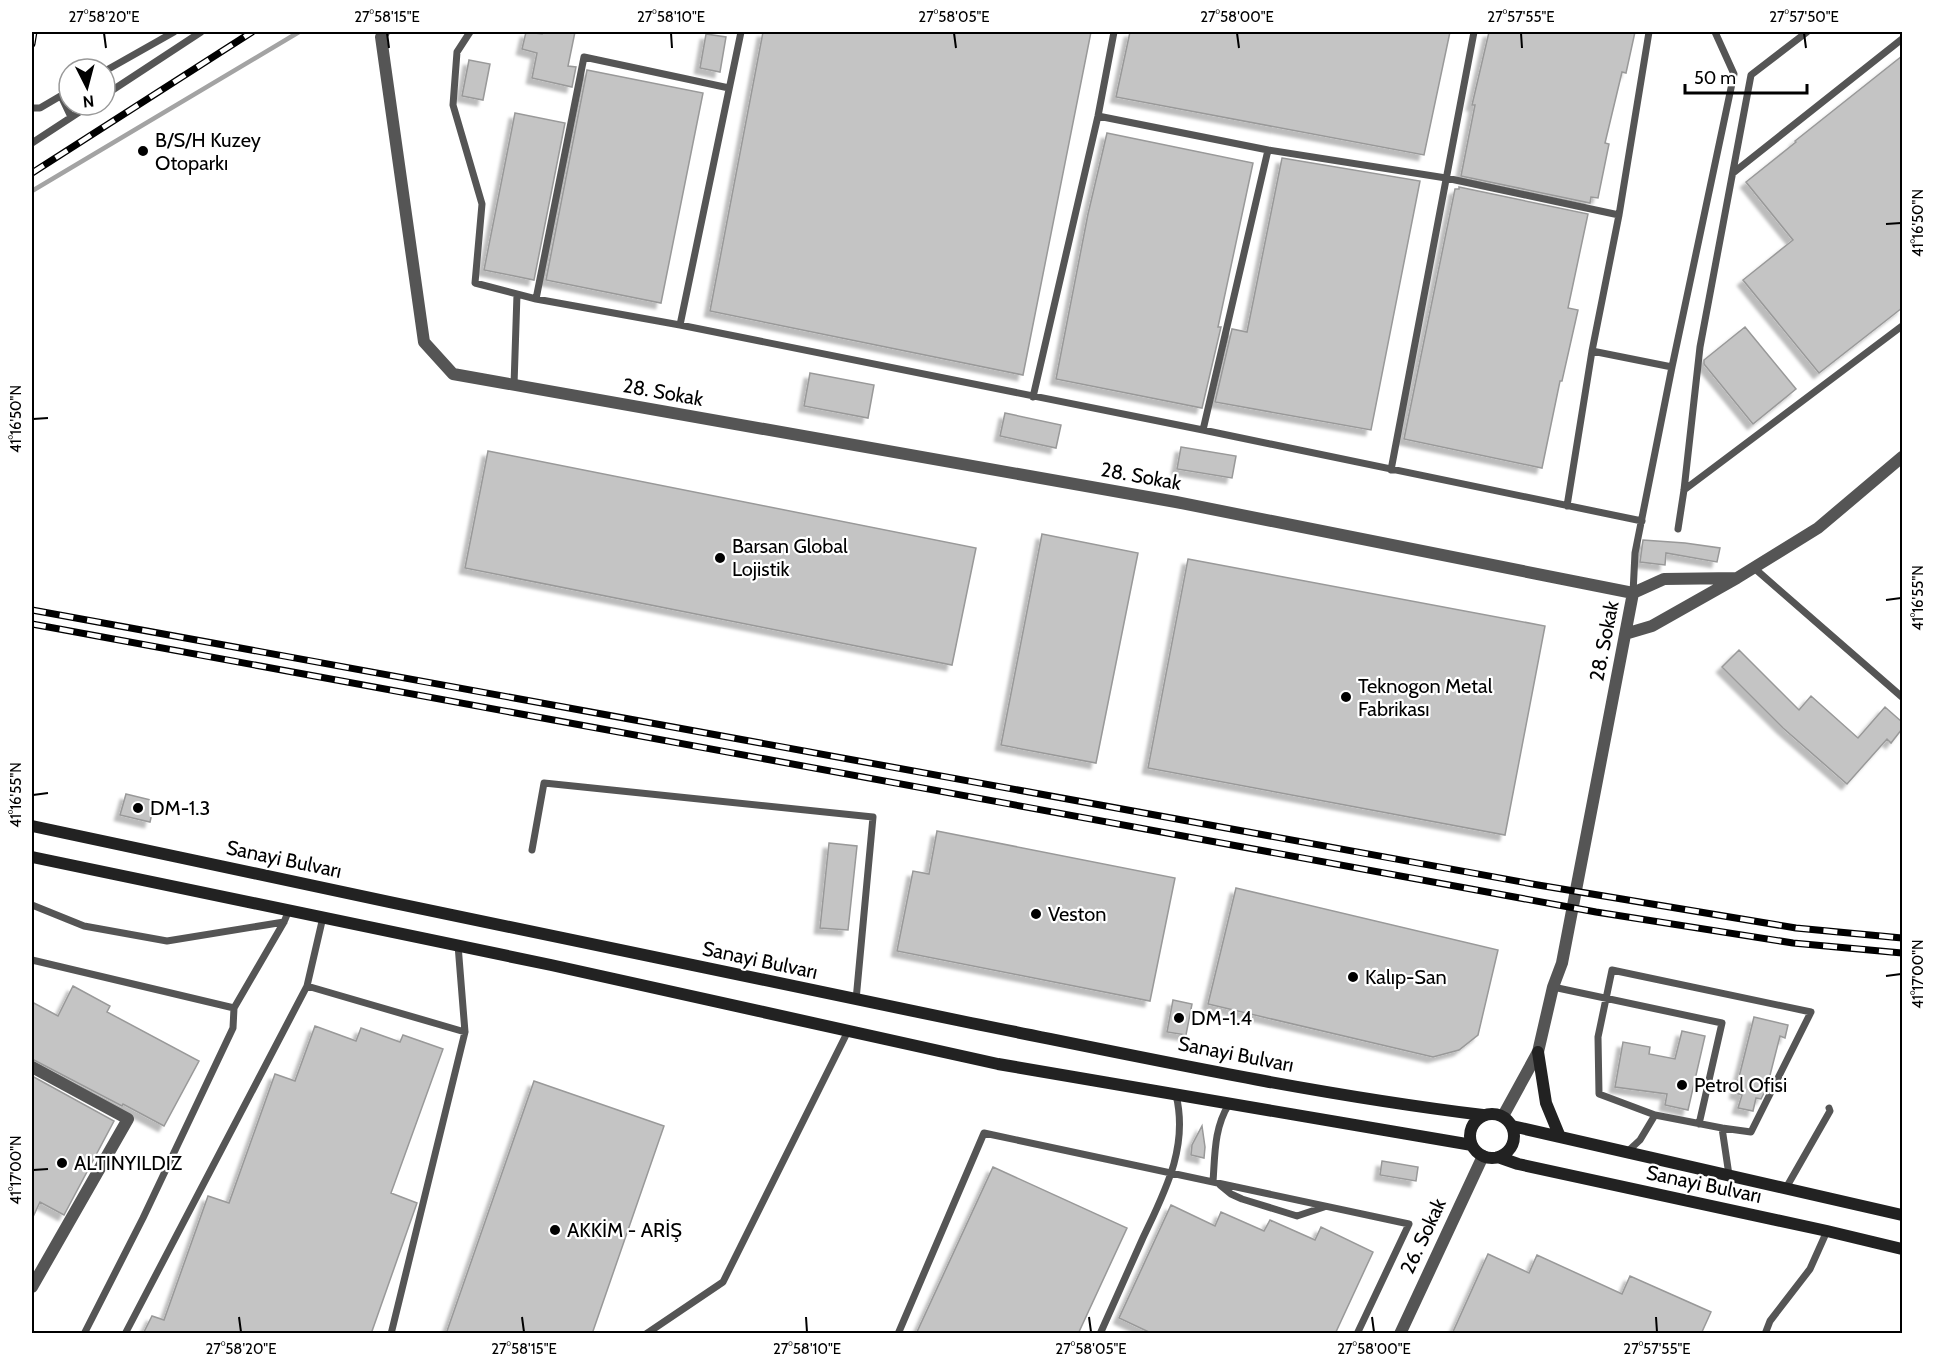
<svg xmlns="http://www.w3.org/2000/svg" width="1934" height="1365" font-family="Cabin,sans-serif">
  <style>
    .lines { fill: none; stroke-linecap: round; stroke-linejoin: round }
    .stream { stroke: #a3a3a3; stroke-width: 4.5 }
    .building { fill: #c4c4c4; stroke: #999; stroke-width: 1.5; filter: url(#shadow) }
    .lane { stroke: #555; stroke-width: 7 }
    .street { stroke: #555; stroke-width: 12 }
    .secondary { stroke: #222; stroke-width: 12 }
    .rail-casing { stroke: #000; stroke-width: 7 }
    .rail { stroke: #fff; stroke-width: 4.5; stroke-dasharray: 14; stroke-linecap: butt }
    .ticks { fill: none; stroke: #000; stroke-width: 2 }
    .poi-dot { fill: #000; stroke: #fff; stroke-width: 2 }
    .labels { text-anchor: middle; stroke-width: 4.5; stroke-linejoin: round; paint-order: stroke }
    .poi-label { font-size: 20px; fill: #000; stroke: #fff; text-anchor: start }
    .street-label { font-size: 20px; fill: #000; stroke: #fff }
    .neatline { fill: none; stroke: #000; stroke-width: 2 }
    .ticks-label { font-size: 15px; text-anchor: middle; fill: #000 }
  </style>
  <defs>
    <filter id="shadow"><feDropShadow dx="-5.5" dy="5.5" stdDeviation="1.5" flood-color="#0004"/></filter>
  </defs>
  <rect width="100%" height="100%" fill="#fff"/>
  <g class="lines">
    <path class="stream" d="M32,191L299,32"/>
  </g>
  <path class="building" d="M526,32L542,34V32H575L568,66L576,67L572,87L532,78L537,53L522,49Z
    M763,32H1091L1023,375L710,311Z
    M1130,32H1450L1424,155L1116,97Z
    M1489,32H1635L1626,73L1622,72L1605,143L1609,144L1598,198L1591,197L1590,203L1461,176L1475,105H1472Z
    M706,34L726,37L720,72L700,68Z
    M1902,56V308L1819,373L1743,280L1793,240L1746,182L1796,142L1795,141Z
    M469,60L490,64L483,100L462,96Z
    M587,70L703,93L661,303L546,280Z
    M515,113L565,123L534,280L484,270Z
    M1107,133L1253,163L1218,327H1221L1202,408L1056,379L1088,214Z
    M1282,158L1420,181L1371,430L1215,402L1232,329L1247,332Z
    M1459,187L1588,214L1568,308L1578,310L1562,381H1560L1542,468L1404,439L1455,189H1459Z
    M1745,327L1796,389L1753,424L1704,364V360Z
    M810,373L874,385L868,418L804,406Z
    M1005,413L1061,425L1056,448L1000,436Z
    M1181,447L1236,456L1232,478L1177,469Z
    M488,451L976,548L952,665L465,568Z
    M1042,534L1138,553L1096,763L1001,745Z
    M1643,540L1685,543L1720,548L1717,562L1666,553L1665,565L1640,562Z
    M1188,559L1545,626L1505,835L1148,768Z
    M1739,650L1799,710L1811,696L1858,738L1885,707L1902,722V729L1891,743L1887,739L1847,784L1783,728L1722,667Z
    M126,794L155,801L150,822L120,815Z
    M937,831L1175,878L1150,1001L897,951L913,871L929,874Z
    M829,843L857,846L848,930L820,928Z
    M1236,888L1498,950L1478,1035L1459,1050L1433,1057L1208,1004Z
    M73,986L110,1006L107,1012L199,1061L164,1126L123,1104L122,1106L32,1059V1002L58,1016Z
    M1173,1000L1192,1004L1186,1035L1167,1032Z
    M1754,1017L1788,1025L1785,1038L1780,1036L1767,1087L1761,1099L1756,1098L1753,1111L1738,1108L1742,1095L1735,1093Z
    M315,1026L356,1041L361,1028L400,1042L403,1035L443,1049L391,1193L417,1203L371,1334H143L152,1316L164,1320L208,1196L229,1203L275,1074L295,1081Z
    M1682,1031L1705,1036L1688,1110L1665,1105L1667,1094L1615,1087L1623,1042L1650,1047L1649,1054L1675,1059Z
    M32,1076L114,1121L64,1215L40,1202L32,1219Z
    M534,1081L664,1126L592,1334H446Z
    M1202,1126L1205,1147L1204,1158L1191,1155L1192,1145Z
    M1382,1161L1418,1167L1416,1181L1380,1175Z
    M993,1167L1127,1228L1078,1334H916Z
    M1171,1205L1215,1226L1221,1212L1264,1231L1270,1220L1315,1240L1321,1227L1373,1252L1335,1334H1153L1119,1318Z
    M1488,1254L1529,1273L1537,1255L1622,1294L1630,1276L1711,1312L1701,1334H1452Z"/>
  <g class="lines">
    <path class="lane" d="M470,32L457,52L453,105L482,204L475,283L536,299L680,325L1203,430L1642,521
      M105,71L174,32
      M105,95L201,32
      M61,96L71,117
      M32,108H40L69,91
      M1098,116L1268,150L1446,178L1619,215
      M32,143L90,105
      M1733,173L1902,39
      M536,299L584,57L729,88
      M680,325L741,32
      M1592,351L1672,367
      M514,385L517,294
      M1033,397L1098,116L1114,32
      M1203,430L1268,150
      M1391,470L1474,32
      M1684,490L1902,326
      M1567,506L1592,351L1619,215L1649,32
      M1678,529L1684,490L1700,347L1751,75L1807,32
      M1753,567L1902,697
      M1633,593L1635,553L1672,367L1734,74L1715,32
      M532,850L544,783L873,817L856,1000
      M32,905L84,926L167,941L284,922
      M32,960L234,1008
      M307,986L323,917
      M1553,987L1722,1023L1699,1124
      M1655,1115L1599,1094L1598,1037L1612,970L1811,1012L1751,1132L1722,1128
      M1627,1152L1640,1140L1655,1115L1722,1128L1729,1175
      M1213,1182C1215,1154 1214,1128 1229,1104
      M1220,1185L1231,1194L1242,1199L1297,1216L1324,1207
      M1786,1188L1830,1111L1829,1108
      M84,1334L143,1218L233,1028L234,1008L284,922L289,910
      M125,1334L307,986L465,1032
      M391,1334L465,1032L458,945
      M646,1334L723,1282L848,1031
      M898,1334L984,1133L1409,1224L1357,1334
      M1100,1334C1114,1302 1128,1271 1142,1240C1164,1193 1189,1148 1176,1095
      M1765,1334L1770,1321L1810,1269L1827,1231"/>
    <path class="street" d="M384,32L381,37L424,342L453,374L1176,502L1633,593L1562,963L1553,987L1538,1052L1503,1116
      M1737,578L1818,528L1902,457
      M1625,634L1652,626L1737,578L1664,579L1633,593
      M32,1067L128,1119L32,1287
      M1400,1334L1483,1156"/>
    <path class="secondary" d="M32,826C345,892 657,960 971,1023C1141,1057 1311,1094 1483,1115
      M32,857L551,965L998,1064L1472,1145
      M1538,1052L1546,1103L1560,1137
      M1470 1136a22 22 0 1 1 44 0a22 22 0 1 1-44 0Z
      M1512,1126L1902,1215
      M1498,1157L1518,1164L1827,1231L1902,1249"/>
    <g class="rail-casing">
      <path id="rail" d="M32,44L34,32
        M32,173L252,32
        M32,610L1538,885L1796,928L1902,938
        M32,624L1596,912L1793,943L1902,953"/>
    </g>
    <use href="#rail" class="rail"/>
  </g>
  <path class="ticks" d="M104,33L106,48M387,33L389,48M671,33L672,48M954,33L956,48M1237,33L1239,48M1521,33L1522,48M1804,33L1806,48M1886,224L1901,223M33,419L48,418M1886,600L1901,598M33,795L48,793M1886,976L1901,974M33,1170L48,1169M239,1317L241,1332M522,1317L524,1332M806,1317L807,1332M1089,1317L1091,1332M1372,1317L1374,1332M1656,1317L1657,1332"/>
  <g class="poi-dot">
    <circle cx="143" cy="151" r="6"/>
    <circle cx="720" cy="558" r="6"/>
    <circle cx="1346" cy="697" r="6"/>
    <circle cx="138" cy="808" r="6"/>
    <circle cx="1036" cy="914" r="6"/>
    <circle cx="1353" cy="977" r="6"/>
    <circle cx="1179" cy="1018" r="6"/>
    <circle cx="1682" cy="1085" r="6"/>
    <circle cx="62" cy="1163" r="6"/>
    <circle cx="555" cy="1230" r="6"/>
  </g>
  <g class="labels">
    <g class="poi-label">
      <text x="155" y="147">B/S/H Kuzey<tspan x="155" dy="23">Otoparkı</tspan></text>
      <text x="732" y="553">Barsan Global<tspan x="732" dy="23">Lojistik</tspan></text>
      <text x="1358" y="693">Teknogon Metal<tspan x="1358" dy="23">Fabrikası</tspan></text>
      <text x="150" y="815">DM-1.3</text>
      <text x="1048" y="921">Veston</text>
      <text x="1365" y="984">Kalıp-San</text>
      <text x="1191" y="1025">DM-1.4</text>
      <text x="1694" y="1092">Petrol Ofisi</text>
      <text x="74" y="1170">ALTINYILDIZ</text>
      <text x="567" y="1237">AKKİM - ARİŞ</text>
    </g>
    <g class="street-label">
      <text transform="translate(663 392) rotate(10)" y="7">28. Sokak</text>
      <text transform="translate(1141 476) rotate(10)" y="7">28. Sokak</text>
      <text transform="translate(1604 641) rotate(-79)" y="7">28. Sokak</text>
      <text transform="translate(284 859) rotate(12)" y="7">Sanayi Bulvarı</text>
      <text transform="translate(760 960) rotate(12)" y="7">Sanayi Bulvarı</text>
      <text transform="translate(1236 1054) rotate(11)" y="7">Sanayi Bulvarı</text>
      <text transform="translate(1704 1184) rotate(12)" y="7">Sanayi Bulvarı</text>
      <text transform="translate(1423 1236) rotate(-65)" y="7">26. Sokak</text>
    </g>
  </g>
  <rect width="1934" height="1365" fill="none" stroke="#ffffff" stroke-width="66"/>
  <g transform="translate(87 87) rotate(174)"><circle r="28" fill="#ffffff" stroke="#999999" stroke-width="1.5"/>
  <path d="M0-4.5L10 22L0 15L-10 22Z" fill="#000000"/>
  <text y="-9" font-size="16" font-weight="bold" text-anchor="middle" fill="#000000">N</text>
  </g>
  <path d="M1685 84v9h122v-9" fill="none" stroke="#000000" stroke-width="3"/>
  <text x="1694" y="84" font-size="18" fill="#000000" stroke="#ffffff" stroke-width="4.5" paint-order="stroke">50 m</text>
  <rect x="33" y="33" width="1868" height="1299" class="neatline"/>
  <g class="ticks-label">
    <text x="104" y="22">27°58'20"E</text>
    <text x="387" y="22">27°58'15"E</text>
    <text x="671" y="22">27°58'10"E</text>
    <text x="954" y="22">27°58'05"E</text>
    <text x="1237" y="22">27°58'00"E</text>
    <text x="1521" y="22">27°57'55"E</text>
    <text x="1804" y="22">27°57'50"E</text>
    <text transform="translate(1918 223) rotate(-90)" y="5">41°16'50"N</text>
    <text transform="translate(16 419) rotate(-90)" y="5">41°16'50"N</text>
    <text transform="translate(1918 598) rotate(-90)" y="5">41°16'55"N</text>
    <text transform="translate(16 795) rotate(-90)" y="5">41°16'55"N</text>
    <text transform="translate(1918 974) rotate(-90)" y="5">41°17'00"N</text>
    <text transform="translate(16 1170) rotate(-90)" y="5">41°17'00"N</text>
    <text x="241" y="1354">27°58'20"E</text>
    <text x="524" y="1354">27°58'15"E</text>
    <text x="807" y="1354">27°58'10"E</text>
    <text x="1091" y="1354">27°58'05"E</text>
    <text x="1374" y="1354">27°58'00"E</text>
    <text x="1657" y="1354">27°57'55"E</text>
  </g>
</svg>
